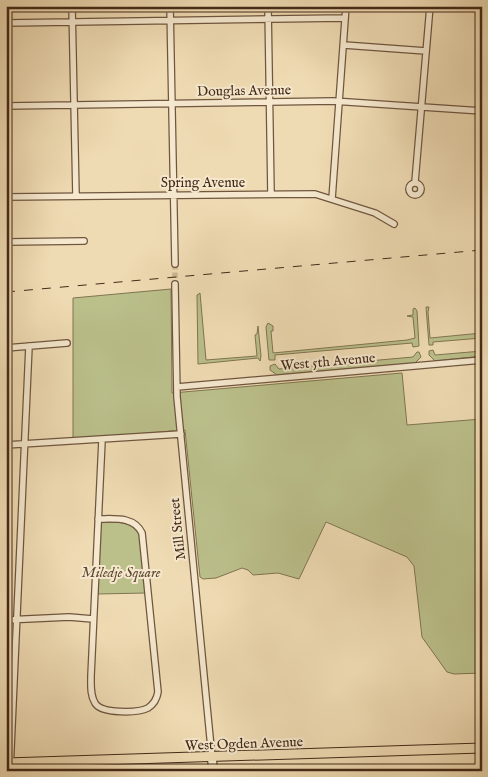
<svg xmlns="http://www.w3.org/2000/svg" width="488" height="777" font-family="'IM FELL English',serif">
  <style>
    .green { fill: #bbc08b; stroke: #807552 }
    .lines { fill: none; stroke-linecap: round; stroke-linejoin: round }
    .street-tunnel { stroke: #cdb894; stroke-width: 5.5; stroke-dasharray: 5.5 3; stroke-linecap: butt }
    .street-casing { stroke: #6f563f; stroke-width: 8 }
    .secondary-casing { stroke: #442a18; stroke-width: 10 }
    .primary-casing { stroke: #442a18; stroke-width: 11 }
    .street { stroke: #f5e8ce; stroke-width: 5.5 }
    .secondary { stroke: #f5e8ce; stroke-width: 8 }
    .primary { stroke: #efdbb3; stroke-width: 9 }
    .rail { stroke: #442a18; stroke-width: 1; stroke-dasharray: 9 9; stroke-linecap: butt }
    .labels { text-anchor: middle; stroke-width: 4; stroke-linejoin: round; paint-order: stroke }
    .street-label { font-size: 14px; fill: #442a18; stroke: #f5e8ce }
    .park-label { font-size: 14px; font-style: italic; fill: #5c482f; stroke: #f5e8ce }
  </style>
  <rect width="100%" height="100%" fill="#efdbb3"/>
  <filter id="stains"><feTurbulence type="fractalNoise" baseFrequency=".004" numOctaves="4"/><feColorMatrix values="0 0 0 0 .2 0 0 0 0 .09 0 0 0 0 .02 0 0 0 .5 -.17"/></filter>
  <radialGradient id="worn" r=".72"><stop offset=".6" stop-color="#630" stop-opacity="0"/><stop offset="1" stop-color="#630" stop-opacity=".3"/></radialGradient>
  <path class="green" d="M171,289L172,393L402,373L407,425L482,419V673L454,674L447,672L422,637L414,566L407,557L326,522L299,579L278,573L253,575L248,570L242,568L216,578L203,579L200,577L185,430L73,439V298Z
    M200,293L206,360L257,356L255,335L257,334L258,326L261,356L260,361L258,358L198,364L197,295Z
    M426,307H429L428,312L430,338L482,333V338L433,342V345H429Z
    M415,308L417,311L419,346L413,347L412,343L275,355V360H269L266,327L268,323L273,326V331H271L273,353L407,340L415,338L413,317L407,316L413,315V309Z
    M433,350L435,355L482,351V356L435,361L429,355V351Z
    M417,352H419L421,357L415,363L277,375L270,370V366L275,364L279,369L413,357Z
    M100,522C116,522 132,520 140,536L146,593L98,594Z"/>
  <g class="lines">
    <path class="street-tunnel" d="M175,264V284"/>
    <g class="street-casing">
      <path id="street" d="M72,6L76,196
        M170,6L175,264
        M268,6L271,194
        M6,23L345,18
        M344,45L426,51
        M6,106L333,101L482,111
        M415,182L430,6
        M409 189a6 6 0 1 1 12 0a6 6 0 1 1-12 0Z
        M6,197L315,194L375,213L394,224
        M332,199L346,6
        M6,242L84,241
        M175,284L177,397L212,758
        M6,348L67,343
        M177,387L482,360
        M6,445L181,434
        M98,519C114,519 134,516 142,533L158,692C157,698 154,704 148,708C138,713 101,714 95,703C90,695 91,685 91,676L102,440
        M6,620L69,617L93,619
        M10,771L29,346"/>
    </g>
    <g class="secondary-casing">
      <path id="secondary" d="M212,758L213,771"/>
    </g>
    <g class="primary-casing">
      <path id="primary" d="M6,763L482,748"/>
    </g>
    <use href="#street" class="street"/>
    <use href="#secondary" class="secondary"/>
    <use href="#primary" class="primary"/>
    <path class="rail" d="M6,292L482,250"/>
  </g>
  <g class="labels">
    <g class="street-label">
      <text transform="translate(244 90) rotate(-1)" y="5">Douglas Avenue</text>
      <text x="203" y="187">Spring Avenue</text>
      <text transform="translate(328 361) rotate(-5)" y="5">West 5th Avenue</text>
      <text transform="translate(177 529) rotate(-96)" y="5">Mill Street</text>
      <text transform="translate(244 743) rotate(-2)" y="5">West Ogden Avenue</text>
    </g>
    <g class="park-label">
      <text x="121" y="577">Miledje Square</text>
    </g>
  </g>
  <rect width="488" height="777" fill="none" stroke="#efdbb3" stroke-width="25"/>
  <rect x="8" y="8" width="473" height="762" fill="none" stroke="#442a18" stroke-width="2.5"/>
  <rect x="12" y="12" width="463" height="752" fill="none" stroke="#442a18"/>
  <rect width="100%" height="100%" filter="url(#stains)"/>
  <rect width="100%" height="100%" fill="url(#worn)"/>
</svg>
